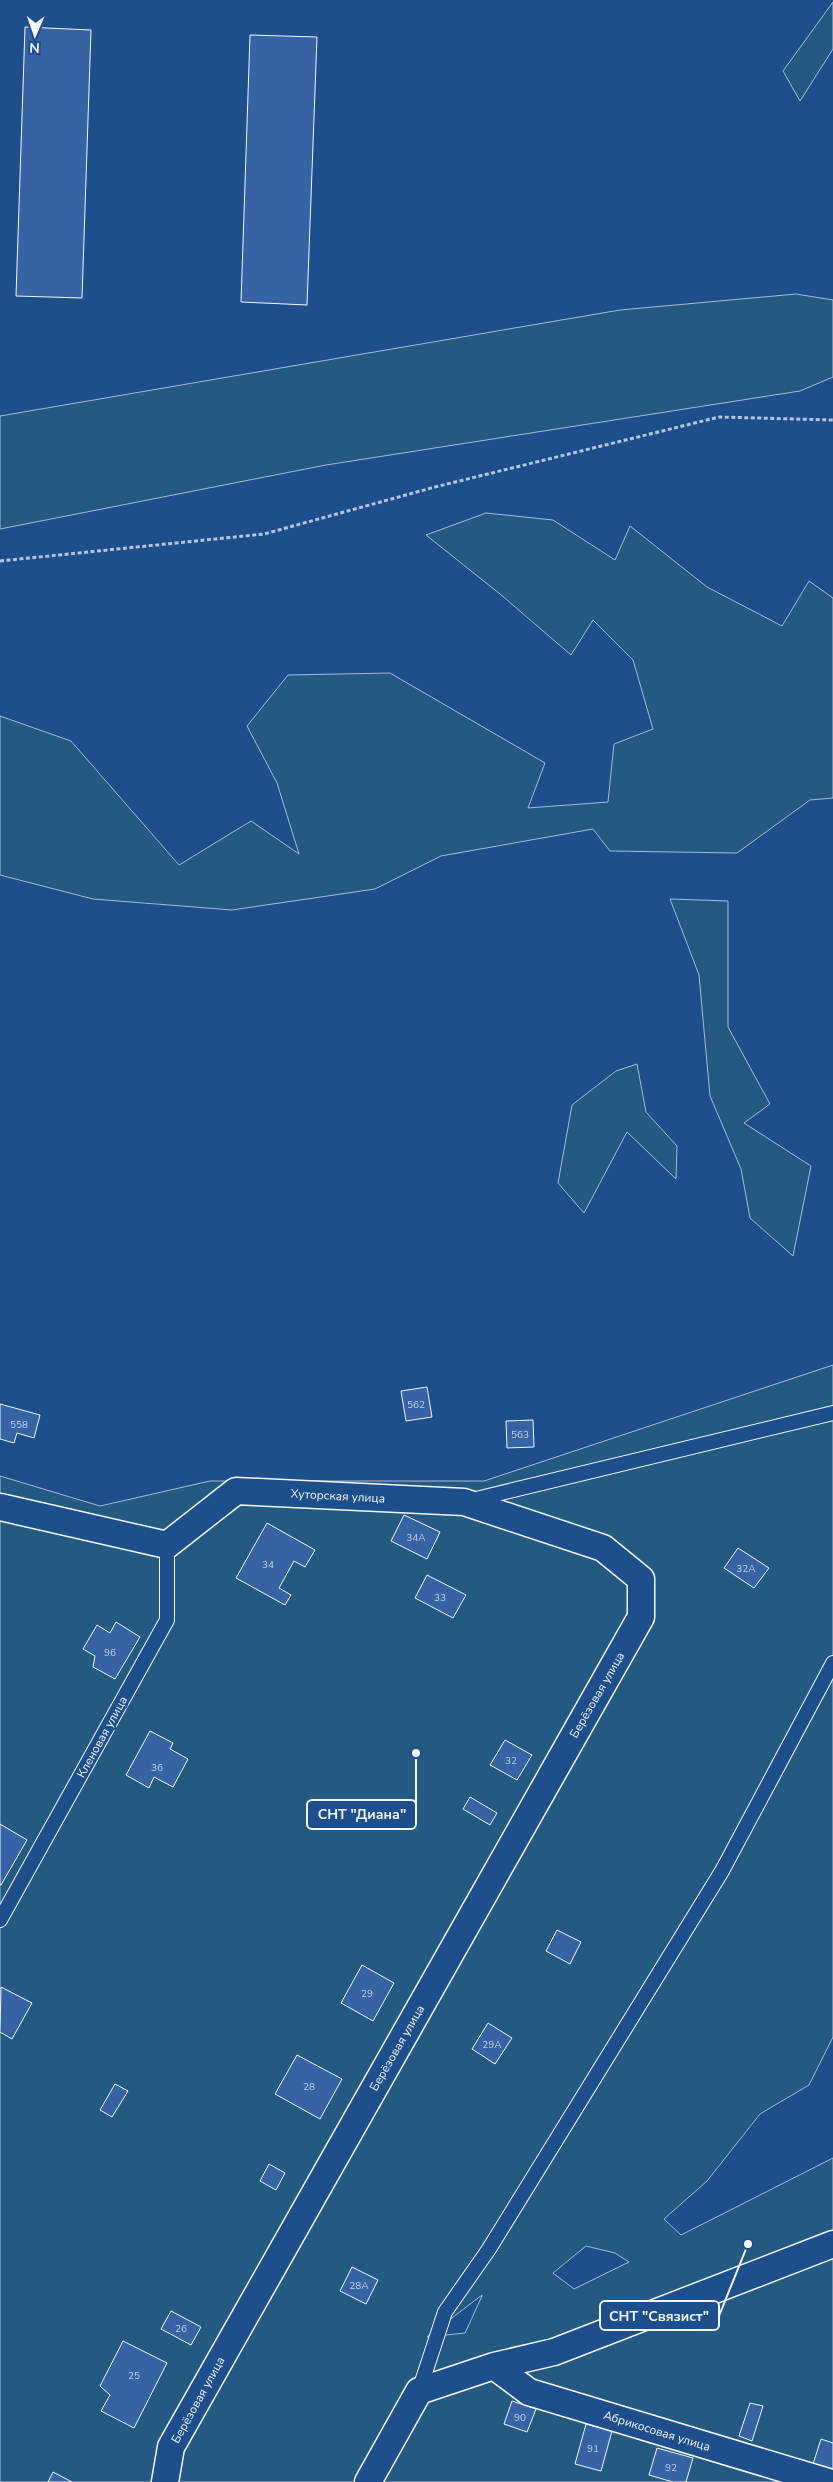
<svg xmlns="http://www.w3.org/2000/svg" width="833" height="2482" font-family="'Nunito Sans',sans-serif">
  <style>
    .green { fill: #245a82; stroke: #a8bbd7; fill-rule: evenodd }
    .building { fill: #3563a3; stroke: #f2f6ff }
    .lines { fill: none; stroke-linecap: round; stroke-linejoin: round }
    .service-casing { stroke: #f2f6ff; stroke-width: 16 }
    .minor-casing { stroke: #f2f6ff; stroke-width: 29 }
    .path { stroke: #b3c4dc; stroke-width: 3; stroke-dasharray: 4 2.5; stroke-linecap: butt }
    .service { stroke: #1f4e8c; stroke-width: 14 }
    .minor { stroke: #1f4e8c; stroke-width: 26 }
    .labels { text-anchor: middle; stroke-width: 4; stroke-linejoin: round; paint-order: stroke }
    .number-label { font-size: 10px; fill: #c3d1e8 }
    .street-label { font-size: 12px; fill: #f2f6ff; stroke: #1f4e8c }
    .leader { fill: none; stroke: #f2f6ff; stroke-width: 2 }
    .callout-dot { fill: #f2f6ff; stroke: #1f4e8c; stroke-width: 2 }
    .callout { fill: #1f4e8c; stroke: #f2f6ff; stroke-width: 2 }
    .callout-label { font-size: 14px; text-anchor: middle; font-weight: bold; fill: #f2f6ff }
  </style>
  <rect width="100%" height="100%" fill="#1f4e8c"/>
  <path class="green" d="M833,2V49L800,101L783,71Z
    M796,294L833,300V377L800,391L326,465L0,529V416L620,310Z
    M486,513L553,520L615,560L630,526L707,587L782,626L809,581L833,598V798L810,800L737,853L610,851L593,829L441,856L375,889L232,910L93,899L0,875V716L71,741L179,865L251,821L299,854L277,783L247,726L288,675L390,673L545,763L528,808L608,802L614,744L653,729L633,660L593,620L571,655L500,594L426,535Z
    M670,899L728,901V1027L770,1104L744,1123L811,1166L793,1256L750,1218L741,1169L710,1096L699,975Z
    M637,1064L646,1112L677,1146L676,1179L627,1132L584,1213L558,1183L572,1105L616,1071Z
    M833,1365V2037L809,2085L760,2114L707,2181L664,2219L681,2235L833,2158V2482H0V1476L100,1506L210,1481H484ZM586,2246L615,2253L629,2262L574,2289L553,2273ZM482,2296L465,2333L427,2337L482,2295Z"/>
  <path class="building" d="M25,27L91,30L82,298L16,296Z
    M250,35L317,37L307,305L241,302Z
    M427,1387L432,1417L406,1421L401,1391Z
    M0,1404L40,1415L34,1438L17,1433L14,1443L0,1439Z
    M533,1420L534,1447L507,1448L506,1421Z
    M404,1515L440,1532L427,1559L391,1541Z
    M267,1523L315,1550L305,1567L294,1561L279,1588L291,1595L285,1605L236,1578Z
    M738,1548L769,1568L754,1588L724,1568Z
    M427,1575L466,1595L453,1618L415,1598Z
    M116,1622L140,1637L115,1679L93,1667L95,1656L83,1649L97,1625L110,1633Z
    M150,1731L173,1743L170,1749L188,1759L173,1787L154,1777L149,1788L126,1775Z
    M505,1740L532,1755L517,1780L490,1765Z
    M470,1797L497,1813L490,1825L463,1809Z
    M0,1824L27,1840L1,1885H0Z
    M557,1930L581,1942L570,1964L546,1951Z
    M362,1965L394,1983L373,2021L341,2003Z
    M1,1987L32,2003L12,2039L0,2032Z
    M488,2023L512,2038L495,2064L472,2049Z
    M297,2055L342,2079L320,2119L275,2094Z
    M115,2084L128,2091L112,2117L100,2110Z
    M269,2164L285,2173L276,2190L260,2181Z
    M352,2267L378,2280L366,2304L340,2291Z
    M171,2311L201,2327L191,2345L161,2329Z
    M123,2341L167,2363L134,2428L101,2411L110,2395L100,2386Z
    M512,2401L536,2409L527,2432L504,2424Z
    M750,2403L763,2406L752,2441L739,2436Z
    M586,2424L612,2431L601,2471L575,2464Z
    M821,2439L833,2443V2470L813,2464Z
    M657,2448L693,2458L686,2482H673L649,2475Z
    M53,2472L72,2482H48Z"/>
  <g class="lines">
    <g class="service-casing">
      <path id="service" d="M472,1500L833,1413
        M0,1920L167,1620V1545
        M419,2391L445,2312L489,2249L722,1871L833,1663"/>
    </g>
    <g class="minor-casing">
      <path id="minor" d="M0,1507L167,1545L236,1491L464,1502L603,1548L641,1579V1617L171,2447L165,2482
        M494,2366L529,2392L828,2482
        M368,2482L419,2391L494,2366L554,2352L833,2244"/>
    </g>
    <path class="path" d="M0,561L264,534L435,487L719,417L833,420"/>
    <use href="#service" class="service"/>
    <use href="#minor" class="minor"/>
  </g>
  <g class="labels">
    <g class="number-label">
      <text x="416" y="1408">562</text>
      <text x="19" y="1428">558</text>
      <text x="520" y="1438">563</text>
      <text x="416" y="1541">34А</text>
      <text x="268" y="1568">34</text>
      <text x="746" y="1572">32А</text>
      <text x="440" y="1601">33</text>
      <text x="110" y="1656">96</text>
      <text x="511" y="1764">32</text>
      <text x="157" y="1771">36</text>
      <text x="367" y="1997">29</text>
      <text x="492" y="2048">29А</text>
      <text x="309" y="2090">28</text>
      <text x="359" y="2289">28А</text>
      <text x="181" y="2332">26</text>
      <text x="134" y="2379">25</text>
      <text x="520" y="2421">90</text>
      <text x="593" y="2452">91</text>
      <text x="671" y="2471">92</text>
    </g>
    <g class="street-label">
      <text transform="translate(338 1496) rotate(3)" y="4">Хуторская улица</text>
      <text transform="translate(597 1695) rotate(-60)" y="4">Берёзовая улица</text>
      <text transform="translate(102 1737) rotate(-61)" y="4">Кленовая улица</text>
      <text transform="translate(397 2048) rotate(-60)" y="4">Берёзовая улица</text>
      <text transform="translate(198 2400) rotate(-61)" y="4">Берёзовая улица</text>
      <text transform="translate(657 2431) rotate(17)" y="4">Абрикосовая улица</text>
    </g>
  </g>
  <path class="leader" d="M416 1753L416 1814M748 2244L719 2316"/>
  <g class="callout-dot">
    <circle cx="416" cy="1753" r="5"/>
    <circle cx="748" cy="2244" r="5"/>
  </g>
  <g class="callout">
    <rect x="307" y="1800" width="109" height="29" rx="5"/>
    <rect x="600" y="2301" width="119" height="29" rx="5"/>
  </g>
  <g class="callout-label">
    <text x="362" y="1819">СНТ "Диана"</text>
    <text x="659" y="2321">СНТ "Связист"</text>
  </g>
  <g transform="translate(35 35) rotate(182)" stroke="#1f4e8c" stroke-width="4" paint-order="stroke">
  <path d="M0-4L9 19L0 12L-9 19Z" fill="#f2f6ff"/>
  <text y="-8" font-size="14" font-weight="bold" text-anchor="middle" fill="#f2f6ff">N</text>
  </g>
</svg>
